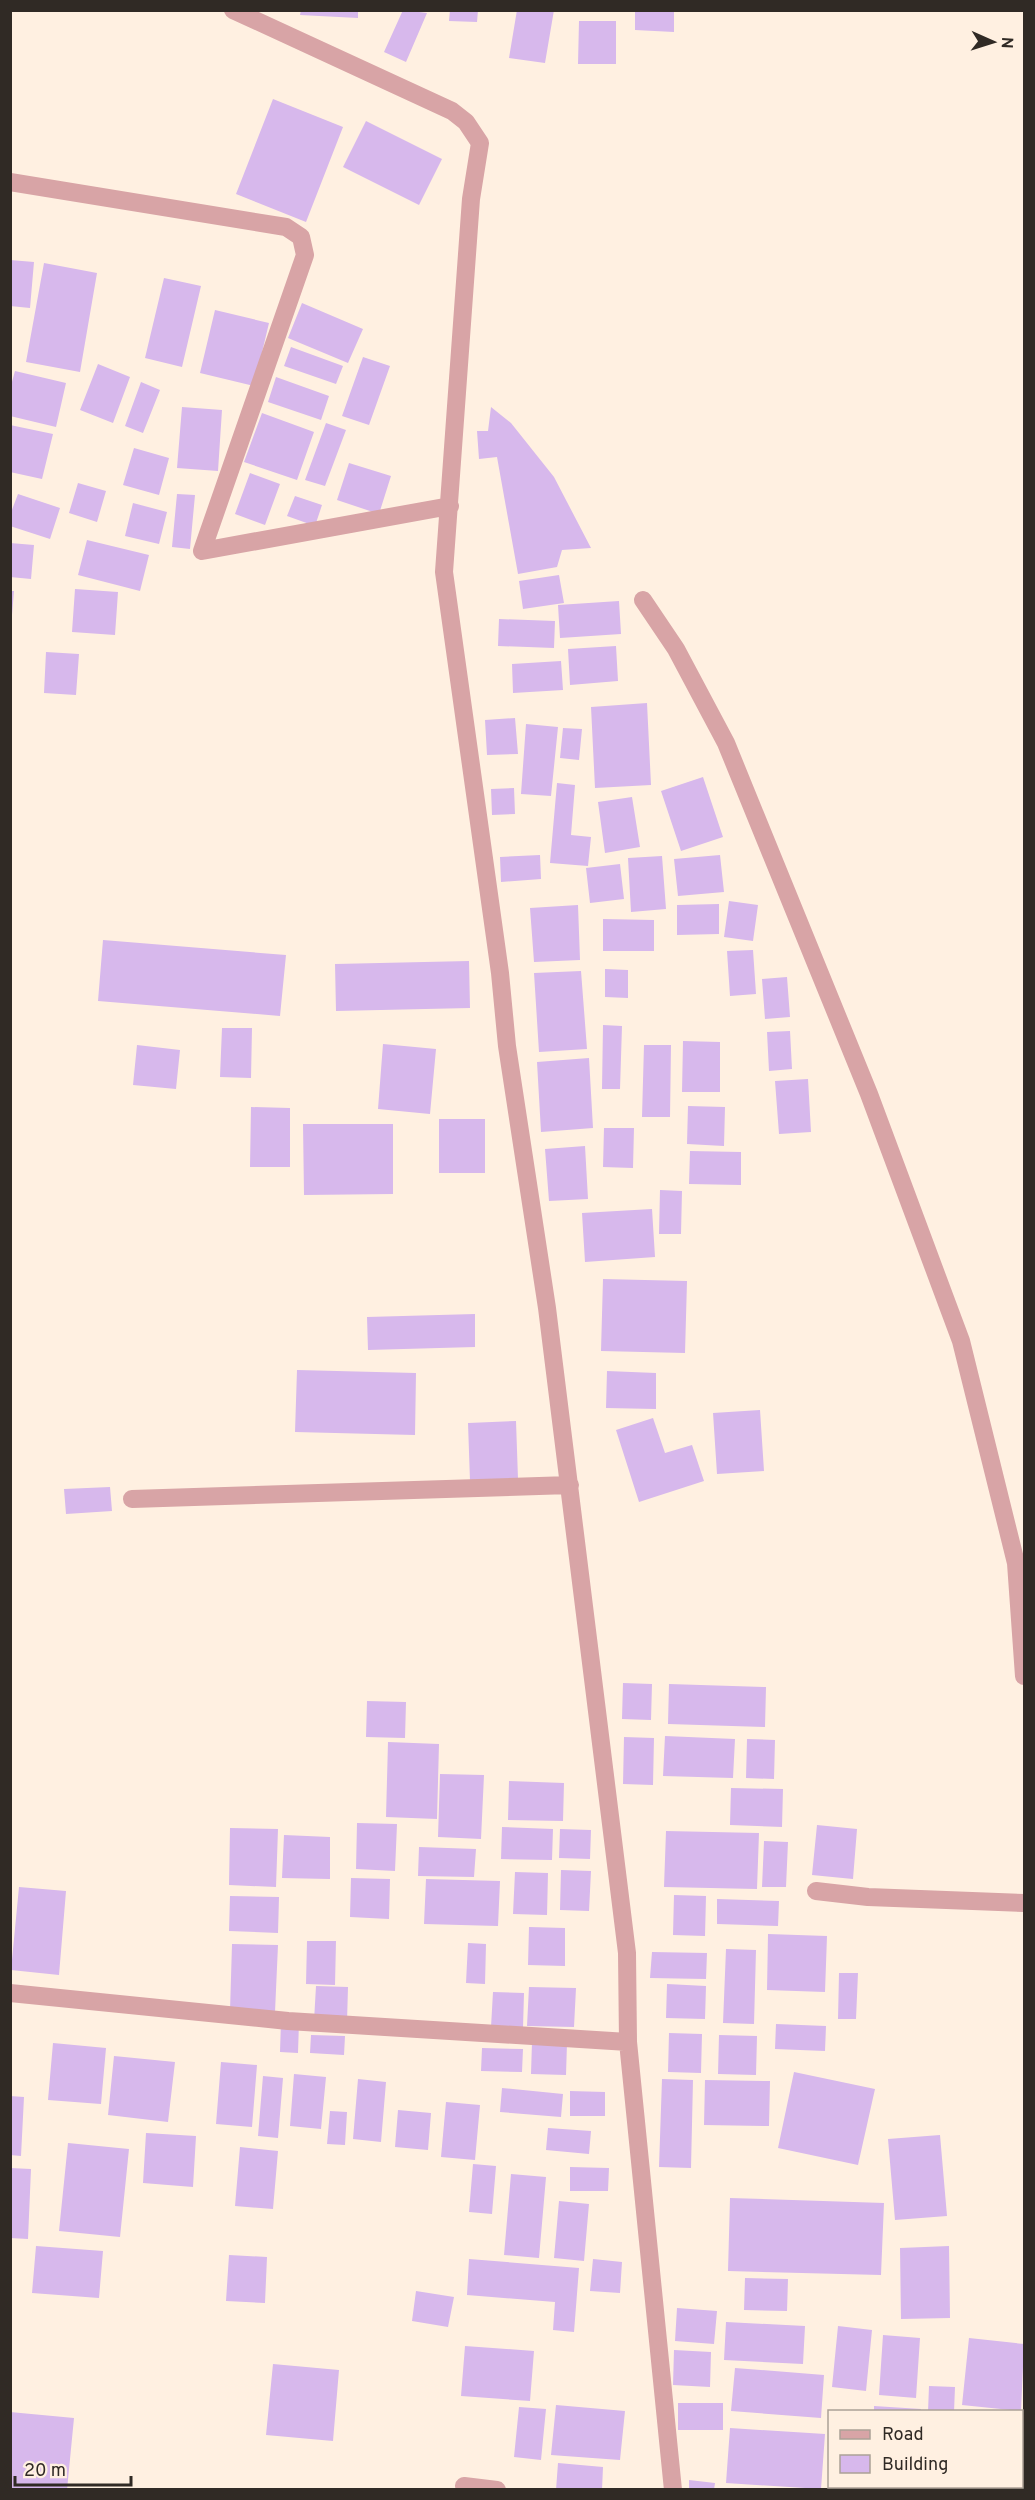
<svg xmlns="http://www.w3.org/2000/svg" width="1035" height="2500" font-family="Overpass,sans-serif">
  <style>
    .building { fill: #d7b8ec }
    .lines { fill: none; stroke-linecap: round; stroke-linejoin: round }
    .minor { stroke: #d8a4a6; stroke-width: 18 }
  </style>
  <rect width="100%" height="100%" fill="#fff0e1"/>
  <path class="building" d="M301,10H358V18L300,15Z
    M403,10L427,13L406,62L384,52Z
    M450,10H478L477,22L449,21Z
    M517,10H554L545,63L509,58Z
    M635,10H674V32L635,30Z
    M579,21H616V64H578Z
    M273,99L343,127L306,222L236,194Z
    M366,121L442,159L419,205L343,167Z
    M10,260L34,262L30,308L10,306Z
    M44,263L97,273L80,372L26,362Z
    M164,278L201,286L182,367L145,358Z
    M302,303L363,329L348,363L288,338Z
    M215,310L269,323L254,386L200,373Z
    M291,347L343,366L336,384L284,366Z
    M363,357L390,366L369,425L342,416Z
    M98,364L130,377L113,423L80,410Z
    M15,371L66,383L56,427L10,416V389Z
    M276,377L329,396L321,420L268,402Z
    M141,382L160,390L143,433L125,426Z
    M182,407L222,410L218,471L177,468Z
    M491,407L511,423L554,477L591,548L562,550L557,567L518,574L497,457L479,459L477,431H488Z
    M262,413L314,432L297,480L244,462Z
    M326,423L346,430L325,486L305,480Z
    M10,425L53,434L42,479L10,472Z
    M134,448L169,458L159,495L123,485Z
    M349,463L391,476L379,514L337,500Z
    M250,473L280,484L265,525L235,514Z
    M78,483L106,491L97,522L69,513Z
    M18,494L60,508L50,539L10,526V515Z
    M177,494L195,495L190,549L172,547Z
    M295,496L322,505L315,526L287,516Z
    M133,503L167,512L159,544L125,536Z
    M87,540L149,555L140,591L78,575Z
    M10,543L34,545L31,579L10,577Z
    M559,575L564,603L523,609L519,581Z
    M75,589L118,592L115,635L72,632Z
    M10,591H14L12,615H10Z
    M619,601L621,634L560,638L558,605Z
    M499,619L555,621L554,648L498,646Z
    M616,646L618,681L570,685L568,649Z
    M46,652L79,654L76,695L44,693Z
    M561,661L563,690L513,693L512,664Z
    M647,703L651,785L595,788L591,707Z
    M515,718L518,754L487,755L485,720Z
    M526,724L558,727L551,796L521,794Z
    M563,728L582,729L579,760L560,758Z
    M703,777L723,837L681,851L661,791Z
    M557,783L575,785L571,835L591,837L588,866L550,863Z
    M514,788L515,814L492,815L491,789Z
    M632,797L640,847L605,853L598,802Z
    M540,855L541,879L501,882L500,857Z
    M720,855L724,892L678,896L674,859Z
    M662,856L666,909L631,912L628,858Z
    M620,864L624,899L590,903L586,868Z
    M729,901L758,905L753,941L724,937Z
    M719,904V934L677,935V905Z
    M578,905L580,960L534,962L530,908Z
    M603,919L654,920V951H603Z
    M103,940L286,955L280,1016L98,1001Z
    M753,950L756,994L730,996L727,951Z
    M469,961L470,1008L336,1011L335,964Z
    M605,969L628,970V998L605,997Z
    M581,971L587,1049L539,1052L534,973Z
    M787,977L790,1017L765,1019L762,979Z
    M603,1025L622,1026L620,1089H602Z
    M222,1028H252L251,1078L220,1077Z
    M790,1031L792,1069L769,1071L767,1032Z
    M683,1041L720,1042V1092H682Z
    M383,1044L436,1049L430,1114L378,1109Z
    M137,1045L180,1050L176,1089L133,1085Z
    M644,1045H671L670,1117H642Z
    M589,1058L593,1128L541,1132L537,1062Z
    M808,1079L811,1132L779,1134L775,1081Z
    M688,1106L725,1107L724,1146L687,1144Z
    M251,1107L290,1108V1167H250Z
    M439,1119H485V1173H439Z
    M303,1124H393V1194L304,1195Z
    M604,1128H634L633,1168L603,1167Z
    M585,1146L588,1199L549,1201L545,1149Z
    M690,1151L741,1152V1185L689,1184Z
    M660,1190L682,1191L681,1234H659Z
    M652,1209L655,1257L585,1262L582,1213Z
    M603,1279L687,1281L685,1353L601,1351Z
    M475,1314V1347L368,1350L367,1317Z
    M297,1370L416,1373L415,1435L295,1432Z
    M607,1371L656,1373V1409L606,1408Z
    M760,1410L764,1471L717,1474L713,1413Z
    M653,1418L665,1453L692,1445L704,1481L639,1502L616,1430Z
    M516,1421L518,1479L470,1481L468,1423Z
    M110,1487L112,1511L66,1514L64,1489Z
    M623,1683L652,1684L651,1720L622,1719Z
    M669,1684L766,1687L765,1727L668,1724Z
    M367,1701L406,1702L405,1738L366,1737Z
    M665,1736L735,1739L733,1778L663,1776Z
    M624,1737L654,1738L653,1785L623,1784Z
    M747,1739L775,1740L774,1779L746,1778Z
    M388,1742L439,1744L437,1819L386,1817Z
    M440,1774L484,1775L481,1839L438,1837Z
    M509,1781L564,1783L563,1821L508,1820Z
    M731,1788L783,1789L782,1827L730,1825Z
    M357,1823L397,1824L395,1871L356,1869Z
    M817,1825L857,1829L853,1879L812,1875Z
    M502,1827L553,1829L552,1860L501,1859Z
    M230,1828L278,1829L276,1887L229,1885Z
    M560,1829L591,1830L590,1859L559,1858Z
    M666,1831L759,1833L757,1889L664,1887Z
    M284,1835L330,1837V1879L282,1878Z
    M764,1841L788,1842L786,1887H762Z
    M419,1847L476,1849L474,1877L418,1876Z
    M561,1870L591,1871L589,1911L560,1910Z
    M515,1872L548,1873L547,1915L513,1914Z
    M351,1878L390,1879L389,1919L350,1917Z
    M426,1879L500,1881L498,1926L424,1924Z
    M19,1887L66,1891L59,1975L11,1970Z
    M674,1895L706,1896L705,1936L673,1935Z
    M230,1896L279,1897L278,1933L229,1931Z
    M717,1899L779,1901L778,1926L717,1924Z
    M529,1927L565,1928V1966L528,1965Z
    M768,1934L827,1936L825,1992L767,1990Z
    M307,1941H336L335,1985L306,1984Z
    M468,1943L486,1944L485,1984L466,1983Z
    M232,1944L278,1945L275,2012L230,2011Z
    M726,1949L756,1950L754,2024L723,2023Z
    M652,1952L707,1953L706,1979L650,1978Z
    M839,1973H858L856,2019H838Z
    M667,1984L706,1986L705,2019L666,2018Z
    M316,1986L348,1987L347,2022L314,2021Z
    M529,1987L576,1988L574,2027L527,2026Z
    M493,1992L524,1993L523,2028L491,2027Z
    M281,2021L299,2022L298,2053L280,2052Z
    M776,2024L826,2026L825,2051L775,2049Z
    M669,2033L702,2034L701,2073L668,2072Z
    M311,2035L345,2036L344,2055L310,2053Z
    M719,2035L757,2036L756,2075L718,2074Z
    M532,2042L567,2043L566,2075L531,2074Z
    M53,2043L106,2048L101,2104L48,2100Z
    M482,2048L523,2049L522,2072L481,2071Z
    M114,2056L175,2062L168,2122L108,2115Z
    M221,2062L257,2065L252,2127L216,2124Z
    M794,2072L875,2089L858,2165L778,2148Z
    M294,2074L326,2077L321,2129L290,2126Z
    M263,2076L283,2078L278,2138L258,2136Z
    M358,2079L386,2082L381,2142L353,2139Z
    M662,2079L693,2080L691,2168L659,2167Z
    M705,2080L770,2081L769,2126L704,2125Z
    M502,2088L563,2094L561,2117L500,2112Z
    M570,2091L605,2092V2116H570Z
    M10,2096L24,2097L21,2156L10,2155Z
    M446,2102L480,2105L475,2160L441,2157Z
    M398,2110L431,2113L428,2150L395,2147Z
    M330,2111L347,2112L345,2145L327,2144Z
    M548,2128L591,2131L589,2154L546,2150Z
    M146,2133L196,2136L193,2187L143,2183Z
    M940,2135L947,2216L895,2220L888,2139Z
    M68,2143L129,2149L120,2237L59,2231Z
    M240,2147L278,2151L273,2209L235,2206Z
    M473,2164L496,2166L492,2214L469,2212Z
    M570,2167L609,2168L608,2191H570Z
    M10,2168L31,2169L28,2239L10,2238Z
    M511,2174L546,2177L539,2258L504,2255Z
    M730,2198L884,2203L881,2275L728,2271Z
    M559,2201L589,2204L584,2261L554,2258Z
    M36,2246L103,2251L99,2298L32,2293Z
    M949,2246L950,2318L901,2319L900,2248Z
    M229,2255L267,2257L265,2303L226,2301Z
    M469,2259L579,2268L574,2332L553,2330L555,2302L467,2295Z
    M593,2259L622,2262L620,2293L590,2291Z
    M745,2278L788,2279L787,2311L744,2310Z
    M416,2291L454,2297L448,2327L412,2321Z
    M677,2308L717,2311L714,2344L675,2341Z
    M726,2322L805,2326L803,2364L724,2360Z
    M838,2326L872,2330L866,2391L832,2387Z
    M883,2335L920,2338L916,2398L879,2395Z
    M969,2338L1024,2344L1021,2411L962,2405Z
    M465,2346L534,2351L530,2401L461,2396Z
    M674,2350L711,2352L710,2387L673,2385Z
    M273,2364L339,2370L333,2441L266,2435Z
    M735,2368L824,2375L821,2418L731,2411Z
    M929,2386L955,2387L954,2412H928Z
    M678,2403H723V2430H678Z
    M556,2405L625,2411L620,2460L551,2455Z
    M874,2406L921,2409V2412H874Z
    M519,2407L546,2409L541,2460L514,2457Z
    M10,2412L74,2418L67,2490H10Z
    M730,2428L825,2434L821,2489L726,2483Z
    M558,2463L603,2467L602,2490H556Z
    M689,2480L715,2483L714,2490H689Z
    M859,2486H944V2490H859Z"/>
  <g class="lines">
    <path class="minor" d="M233,10L452,111L466,122L480,143L471,199L444,572L500,973L507,1046L547,1308L627,1953L628,2042L673,2490
      M10,182L286,227L301,237L305,255L202,551L450,506
      M643,600L676,649L726,743L869,1094L961,1341L1016,1563L1024,1676
      M132,1499L570,1485
      M816,1891L868,1897L1024,1903
      M10,1993L288,2021L628,2042
      M464,2486L497,2490"/>
  </g>
  <rect width="1035" height="2500" fill="none" stroke="#302a25" stroke-width="24"/>
  <rect x="828" y="2410" width="195" height="78" fill="#fff0e1" stroke="#aca196" stroke-width="1.5"/>
  <rect x="840" y="2430" width="30" height="9" fill="#d8a4a6" stroke="#aca196" stroke-width="1.5"/>
  <text x="882" y="2440" font-size="18" fill="#302a25">Road</text>
  <rect x="840" y="2455" width="30" height="18" fill="#d7b8ec" stroke="#aca196" stroke-width="1.5"/>
  <text x="882" y="2470" font-size="18" fill="#302a25">Building</text>
  <g transform="translate(993 42) rotate(93)" stroke="#fff0e1" stroke-width="4.5" paint-order="stroke">
  <path d="M0-4.5L10 22L0 15L-10 22Z" fill="#302a25"/>
  <text y="-9" font-size="16" font-weight="bold" text-anchor="middle" fill="#302a25">N</text>
  </g>
  <path d="M15 2476v9h116v-9" fill="none" stroke="#302a25" stroke-width="3"/>
  <text x="24" y="2476" font-size="18" fill="#302a25" stroke="#fff0e1" stroke-width="4.5" paint-order="stroke">20 m</text>
</svg>
